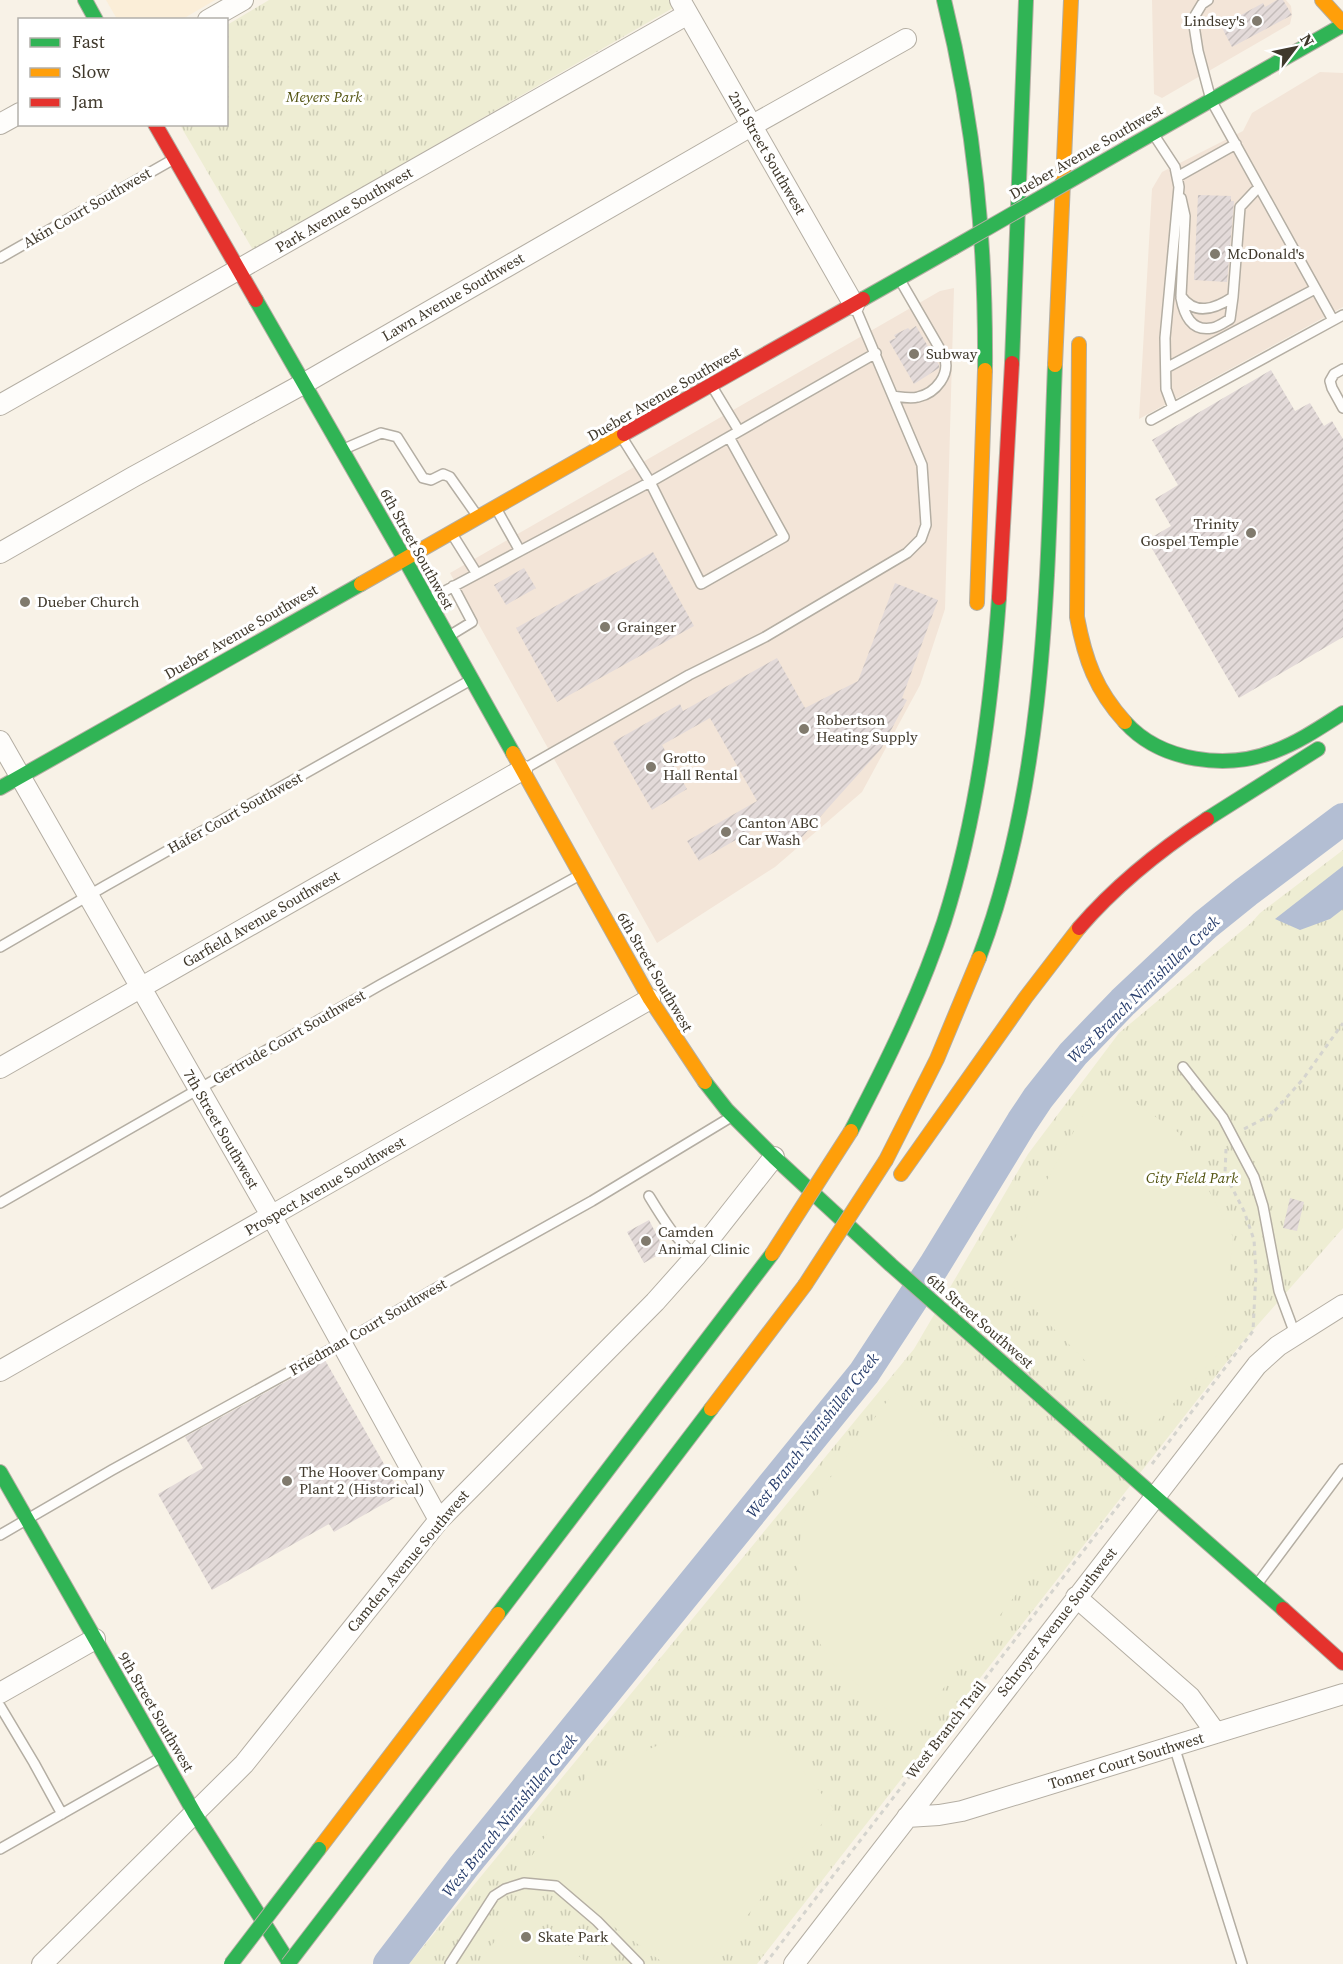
<svg xmlns="http://www.w3.org/2000/svg" width="1343" height="1964" font-family="'Source Serif 4',serif">
  <style>
    .commercial { fill: #f3e5d8 }
    .built { fill: #fbeed8 }
    .grass { fill: url(#grass-tufts) }
    .pitch { fill: #eeedd3 }
    .water { fill: #b3bed3 }
    .lines { fill: none; stroke-linecap: round; stroke-linejoin: round }
    .river { stroke: #b3bed3; stroke-width: 32 }
    .building { fill: url(#building-hatch) }
    .lane-casing { stroke: #b4aea3; stroke-width: 12 }
    .street-casing { stroke: #b4aea3; stroke-width: 22 }
    .fast-casing { stroke: #b4aea3; stroke-width: 16 }
    .slow-casing { stroke: #b4aea3; stroke-width: 16 }
    .jam-casing { stroke: #b4aea3; stroke-width: 16 }
    .path { stroke: #d5d4ce; stroke-width: 3; stroke-dasharray: 4.5 4.5; stroke-linecap: butt }
    .lane { stroke: #fefdfb; stroke-width: 9 }
    .street { stroke: #fefdfb; stroke-width: 20 }
    .fast { stroke: #30b455; stroke-width: 14 }
    .slow { stroke: #ff9f0a; stroke-width: 14 }
    .jam { stroke: #e5322d; stroke-width: 14 }
    .fast-bridge-casing { stroke: #b4aea3; stroke-width: 16; stroke-linecap: butt }
    .slow-bridge-casing { stroke: #b4aea3; stroke-width: 16; stroke-linecap: butt }
    .fast-bridge { stroke: #30b455; stroke-width: 14 }
    .slow-bridge { stroke: #ff9f0a; stroke-width: 14 }
    .poi-dot { fill: #807a6d; stroke: #fff; stroke-width: 2 }
    .labels { text-anchor: middle; stroke-width: 6; stroke-linejoin: round; paint-order: stroke }
    .poi-label { font-size: 15px; fill: #40392c; stroke: #fff; text-anchor: start }
    .park-label { font-size: 15px; font-style: italic; fill: #545512; stroke: #fff }
    .street-label { font-size: 15px; fill: #40392c; stroke: #fff }
    .water-label { font-size: 16px; font-style: italic; fill: #263c6b; stroke: #fff }
  </style>
  <defs>
    <pattern id="grass-tufts" width="24" height="20" patternUnits="userSpaceOnUse" patternTransform="scale(1.5)"><rect width="24" height="20" fill="#eeedd3"/><path d="M3 7l-1-3M5 7V3M7 7l1-3M15 17l-1-3M17 17v-4M19 17l1-3" fill="none" stroke="#cdccb5"/></pattern>
    <pattern id="building-hatch" width="6" height="6" patternUnits="userSpaceOnUse" patternTransform="scale(1.5)"><rect width="6" height="6" fill="#e3dad9"/><path d="M-1 1l2-2M0 6l6-6M5 7l2-2" fill="none" stroke="#c4bcba"/></pattern>
  </defs>
  <rect width="100%" height="100%" fill="#f8f2e7"/>
  <path class="commercial" d="M1152,0H1286L1291,6L1292,15L1290,24L1162,98L1154,94Z
    M1320,72L1343,73V307L1139,419L1152,189L1162,172L1243,131L1252,113Z
    M954,288L945,609L920,685L862,792L775,867L657,943L450,573L940,291Z"/>
  <path class="built" d="M106,0H215L181,20L117,19Z"/>
  <path class="grass" d="M269,0H669L673,8L253,250L180,125L226,124L227,25Z
    M1343,850V1228L1240,1345L757,1964H409L914,1349L1028,1154L1119,1033L1251,923L1260,913Z"/>
  <path class="pitch" d="M1102,1080L1179,1133L1233,1237L1221,1351L1151,1428L997,1271Z
    M894,1392L1058,1524L1060,1538L911,1730L832,1663L808,1624L801,1602L797,1581V1555L802,1530L810,1505Z
    M681,1736L775,1737L834,1809L708,1964H665L527,1863L588,1774Z
    M518,1910L589,1964H478Z"/>
  <path class="water" d="M1343,866V909L1330,919L1300,930L1275,919Z"/>
  <g class="lines">
    <path class="river" d="M389,1964L464,1866L864,1373L934,1266L1022,1122L1038,1098L1073,1054L1123,1002L1205,925L1246,892L1343,819"/>
  </g>
  <path class="building" d="M1277,0H1283L1292,15L1232,47L1221,26L1263,3L1265,7Z
    M1198,195L1231,196V201H1234L1227,282L1194,280Z
    M916,326L939,365V368L914,384L889,341L896,338L894,335L908,328L910,330Z
    M1271,370L1295,411L1310,403L1324,426L1332,421L1343,439V637L1239,698L1147,540L1171,526L1155,499L1178,485L1152,440Z
    M653,552L694,626L557,702L516,628Z
    M524,568L536,588L506,605L494,585Z
    M895,583L938,600L902,698L907,700L881,749L803,836L785,849L769,821L699,861L687,841L757,801L710,718L662,745L687,789L652,810L613,742L680,704L683,711L777,658L805,708L858,681Z
    M1290,1198L1304,1202L1297,1231L1283,1228Z
    M649,1220L665,1251L644,1263L627,1232Z
    M325,1360L401,1494L334,1532L329,1524L212,1590L158,1494L203,1468L185,1437Z"/>
  <g class="lines">
    <g class="lane-casing">
      <path id="lane" d="M1208,0L1202,4L1193,19L1198,51L1211,100L1333,320
        M1154,135L1175,167L1179,187L1165,338L1166,389L1173,408
        M1177,177L1236,144
        M1181,198L1185,216L1181,296C1195,316 1215,309 1233,297L1240,207L1255,191
        M0,258L172,160
        M1181,298C1184,314 1191,332 1212,328C1218,327 1225,322 1230,319L1233,297
        M1166,368L1315,289
        M1343,369L1334,374L1330,381L1332,388L1343,408
        M713,388L739,431
        M893,396C901,397 910,399 918,397C936,393 951,374 944,356L900,280
        M1151,420L1343,315
        M623,439L650,482L701,584L784,537L729,437
        M344,449L381,433L397,437L423,478L431,480L443,474L450,477L476,514
        M497,510L520,551L652,481L876,353
        M452,534L477,574
        M430,599L520,551
        M449,636L472,622L453,586
        M524,769L689,675L765,637L907,553L921,539L926,525L922,465L855,307
        M0,947L105,886L469,681
        M1183,1067L1223,1118L1254,1177L1263,1206L1279,1291L1295,1334
        M649,1196C663,1219 675,1239 696,1256
        M0,1203L380,985L578,876
        M0,1535L112,1470L342,1343L452,1279L592,1201L731,1117
        M1258,1583L1343,1469
        M0,1706L34,1763L62,1814
        M1174,1746L1242,1964
        M0,1849L160,1758
        M450,1964L494,1896L505,1889L524,1883L556,1886L597,1921L639,1964"/>
    </g>
    <g class="street-casing">
      <path id="street" d="M680,0L854,305
        M208,20L243,0
        M0,124L20,113
        M0,405L688,14
        M0,553L133,477L303,384L751,126L906,39
        M0,741L272,1217L439,1520
        M0,1068L522,770
        M0,1371L650,999
        M1076,1597L1190,1697L1216,1733
        M0,1693L95,1639
        M907,1817L939,1815L962,1811L1343,1694
        M42,1964L244,1764L439,1520L655,1302L696,1256L774,1157
        M794,1964L1257,1365L1278,1346L1343,1305"/>
    </g>
    <g class="fast-casing">
      <path id="fast" d="M85,0L96,20
        M944,0C975,125 986,242 985,370
        M1127,148L1343,25
        M863,299L953,248
        M256,300L404,558L513,753
        M1012,363L1026,0
        M1125,722C1161,762 1227,770 1275,751C1299,742 1321,727 1343,713
        M0,788L361,584
        M1207,819L1318,749
        M979,958C1050,770 1047,563 1055,365
        M705,1082L727,1110L774,1157L891,1265L1283,1609
        M851,1131C886,1064 920,995 944,922C977,818 991,707 999,598
        M0,1472L195,1814L290,1964
        M498,1614L772,1254
        M347,1887L711,1409"/>
    </g>
    <g class="slow-casing">
      <path id="slow" d="M1322,0L1343,23
        M1079,344L1077,617C1085,660 1096,690 1125,722
        M1055,365L1071,0
        M361,584L624,434
        M977,603L985,370
        M513,753L650,999L705,1082
        M886,1160L937,1059L979,958
        M901,1174L1026,997L1079,928
        M711,1409L805,1285
        M319,1849L498,1614"/>
    </g>
    <g class="jam-casing">
      <path id="jam" d="M155,124L256,300
        M624,434L863,299
        M999,598L1012,363
        M1079,928C1116,885 1160,850 1207,819
        M1283,1609L1343,1663"/>
    </g>
    <path class="path" d="M1244,1129L1271,1115L1303,1079L1343,1023
      M1152,1464L1253,1331L1256,1272L1254,1240L1244,1211L1225,1174L1226,1149
      M765,1964L1125,1497"/>
    <use href="#lane" class="lane"/>
    <use href="#street" class="street"/>
    <use href="#fast" class="fast"/>
    <use href="#slow" class="slow"/>
    <use href="#jam" class="jam"/>
    <g class="fast-bridge-casing">
      <path id="fast-bridge" d="M953,248L1127,148
        M231,1964L319,1849
        M288,1964L347,1887"/>
    </g>
    <g class="slow-bridge-casing">
      <path id="slow-bridge" d="M772,1254L851,1131
        M805,1285L886,1160"/>
    </g>
    <use href="#fast-bridge" class="fast-bridge"/>
    <use href="#slow-bridge" class="slow-bridge"/>
  </g>
  <g class="poi-dot">
    <circle cx="1257" cy="21" r="6"/>
    <circle cx="1215" cy="254" r="6"/>
    <circle cx="914" cy="354" r="6"/>
    <circle cx="1251" cy="533" r="6"/>
    <circle cx="25" cy="602" r="6"/>
    <circle cx="605" cy="627" r="6"/>
    <circle cx="804" cy="729" r="6"/>
    <circle cx="651" cy="767" r="6"/>
    <circle cx="726" cy="832" r="6"/>
    <circle cx="646" cy="1241" r="6"/>
    <circle cx="287" cy="1481" r="6"/>
    <circle cx="526" cy="1937" r="6"/>
  </g>
  <g class="labels">
    <g class="poi-label">
      <text x="1245" y="26" text-anchor="end">Lindsey's</text>
      <text x="1227" y="259">McDonald's</text>
      <text x="926" y="359">Subway</text>
      <text x="1239" y="529" text-anchor="end">Trinity<tspan x="1239" dy="17">Gospel Temple</tspan></text>
      <text x="37" y="607">Dueber Church</text>
      <text x="617" y="632">Grainger</text>
      <text x="816" y="725">Robertson<tspan x="816" dy="17">Heating Supply</tspan></text>
      <text x="663" y="763">Grotto<tspan x="663" dy="17">Hall Rental</tspan></text>
      <text x="738" y="828">Canton ABC<tspan x="738" dy="17">Car Wash</tspan></text>
      <text x="658" y="1237">Camden<tspan x="658" dy="17">Animal Clinic</tspan></text>
      <text x="299" y="1477">The Hoover Company<tspan x="299" dy="17">Plant 2 (Historical)</tspan></text>
      <text x="538" y="1942">Skate Park</text>
    </g>
    <g class="park-label">
      <text x="324" y="102">Meyers Park</text>
      <text x="1192" y="1183">City Field Park</text>
    </g>
    <g class="street-label">
      <text transform="translate(1086 152) rotate(-30)" y="5">Dueber Avenue Southwest</text>
      <text transform="translate(767 153) rotate(60)" y="5">2nd Street Southwest</text>
      <text transform="translate(87 208) rotate(-30)" y="5">Akin Court Southwest</text>
      <text transform="translate(344 210) rotate(-30)" y="5">Park Avenue Southwest</text>
      <text transform="translate(453 297) rotate(-30)" y="5">Lawn Avenue Southwest</text>
      <text transform="translate(664 394) rotate(-30)" y="5">Dueber Avenue Southwest</text>
      <text transform="translate(417 549) rotate(61)" y="5">6th Street Southwest</text>
      <text transform="translate(241 632) rotate(-30)" y="5">Dueber Avenue Southwest</text>
      <text transform="translate(235 813) rotate(-29)" y="5">Hafer Court Southwest</text>
      <text transform="translate(261 919) rotate(-30)" y="5">Garfield Avenue Southwest</text>
      <text transform="translate(655 972) rotate(60)" y="5">6th Street Southwest</text>
      <text transform="translate(289 1037) rotate(-30)" y="5">Gertrude Court Southwest</text>
      <text transform="translate(221 1129) rotate(60)" y="5">7th Street Southwest</text>
      <text transform="translate(325 1186) rotate(-30)" y="5">Prospect Avenue Southwest</text>
      <text transform="translate(980 1321) rotate(41)" y="5">6th Street Southwest</text>
      <text transform="translate(368 1327) rotate(-30)" y="5">Friedman Court Southwest</text>
      <text transform="translate(408 1561) rotate(-50)" y="5">Camden Avenue Southwest</text>
      <text transform="translate(1057 1622) rotate(-52)" y="5">Schroyer Avenue Southwest</text>
      <text transform="translate(156 1712) rotate(60)" y="5">9th Street Southwest</text>
      <text transform="translate(946 1730) rotate(-52)" y="5">West Branch Trail</text>
      <text transform="translate(1126 1761) rotate(-17)" y="5">Tonner Court Southwest</text>
    </g>
    <g class="water-label">
      <text transform="translate(1143 989) rotate(-44)" y="6">West Branch Nimishillen Creek</text>
      <text transform="translate(812 1435) rotate(-52)" y="6">West Branch Nimishillen Creek</text>
      <text transform="translate(509 1815) rotate(-51)" y="6">West Branch Nimishillen Creek</text>
    </g>
  </g>
  <rect x="18" y="18" width="210" height="108" fill="#ffffff" stroke="#b3b0ab" stroke-width="1.5"/>
  <rect x="30" y="38" width="30" height="9" fill="#30b455" stroke="#b3b0ab" stroke-width="1.5"/>
  <text x="72" y="48" font-size="18" fill="#40392c">Fast</text>
  <rect x="30" y="68" width="30" height="9" fill="#ff9f0a" stroke="#b3b0ab" stroke-width="1.5"/>
  <text x="72" y="78" font-size="18" fill="#40392c">Slow</text>
  <rect x="30" y="98" width="30" height="9" fill="#e5322d" stroke="#b3b0ab" stroke-width="1.5"/>
  <text x="72" y="108" font-size="18" fill="#40392c">Jam</text>
  <g transform="translate(1295 48) rotate(58)" stroke="#ffffff" stroke-width="4.5" paint-order="stroke">
  <path d="M0-4.5L10 22L0 15L-10 22Z" fill="#40392c"/>
  <text y="-9" font-size="16" font-weight="bold" text-anchor="middle" fill="#40392c">N</text>
  </g>
</svg>
